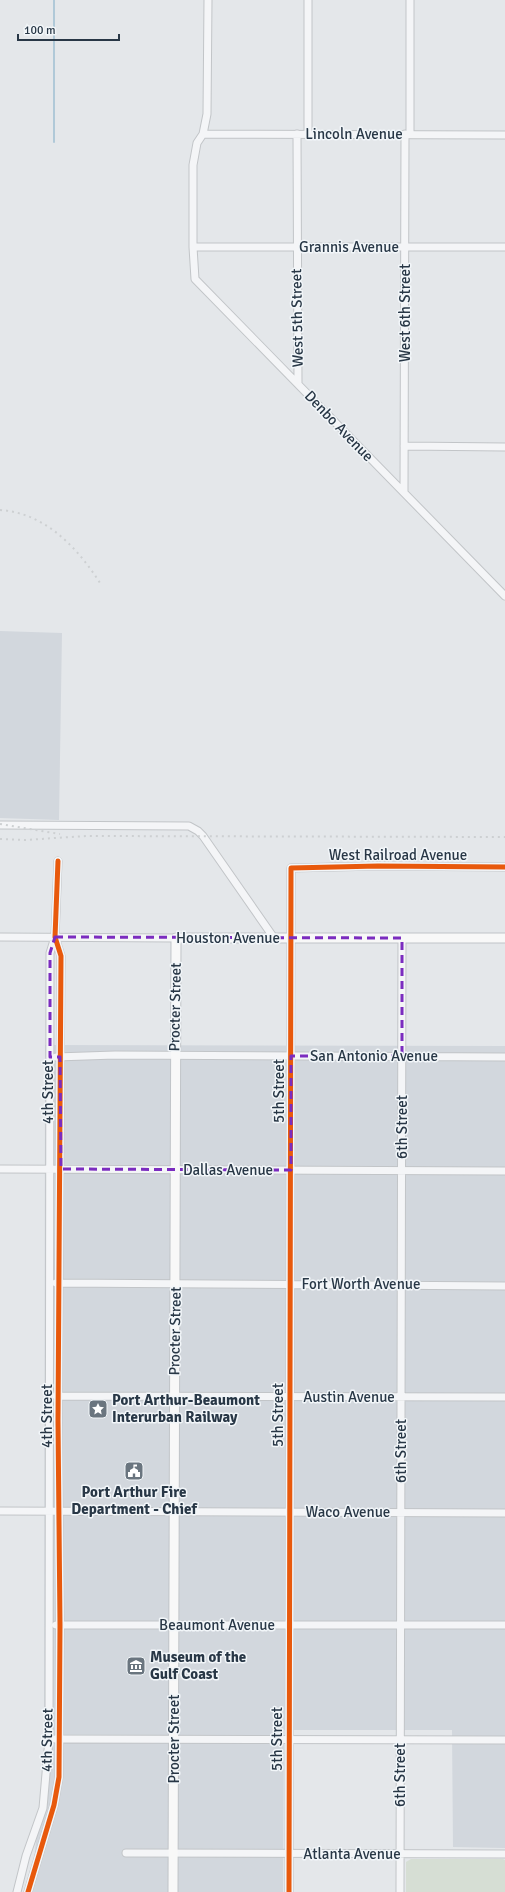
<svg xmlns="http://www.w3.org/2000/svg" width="505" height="1892" font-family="Signika,sans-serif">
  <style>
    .built { fill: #d2d7dd }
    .green { fill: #d6ded4 }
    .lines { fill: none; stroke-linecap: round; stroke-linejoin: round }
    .stream { stroke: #b0c9d8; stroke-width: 2 }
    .minor-casing { stroke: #c2c5c8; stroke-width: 9 }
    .major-casing { stroke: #c0c4c8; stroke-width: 11 }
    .minor { stroke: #f4f5f7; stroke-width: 7 }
    .major { stroke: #f8f8f8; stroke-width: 9 }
    .rail { stroke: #cdd0d2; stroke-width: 2; stroke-dasharray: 2 4; stroke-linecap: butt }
    .cycleway-casing { stroke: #f2f6f9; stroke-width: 8 }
    .cycleway { stroke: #e8590c; stroke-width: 5 }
    .marked { fill: none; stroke: #7b2cbf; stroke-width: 3; stroke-dasharray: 8 5; stroke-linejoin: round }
    .labels { text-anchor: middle; stroke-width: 3; stroke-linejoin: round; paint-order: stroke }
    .street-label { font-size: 15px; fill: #283746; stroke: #f2f6f9 }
    .poi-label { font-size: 15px; font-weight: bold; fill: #283746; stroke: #f2f6f9; text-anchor: start }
  </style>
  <rect width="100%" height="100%" fill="#e4e7ea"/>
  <path class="built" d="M0,631L62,633L59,820L0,818Z
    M45,1045L505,1046V1848L453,1847L452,1730H284L283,1892H30L44,1777Z"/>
  <path class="green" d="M411,1859H503L505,1860V1892H406V1862Z"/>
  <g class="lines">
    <path class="stream" d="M54,142V0"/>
    <g class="minor-casing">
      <path id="minor" d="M208,0L207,114L203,134L197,143L193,165V247L195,279L505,596
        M203,134L505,135
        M297,134L298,383
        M308,134V0
        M410,134V0
        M193,247H505
        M404,446L505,447
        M404,492L405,134
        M0,825L189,826L198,831L203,836L274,938
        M0,937L176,938
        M56,1057L115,1055L505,1057
        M0,1169L505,1171
        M56,1283L505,1286
        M56,1396L505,1397
        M0,1511L505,1513
        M56,1625H505
        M55,1739L505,1740
        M126,1853L505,1854
        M17,1892L26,1856L43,1808L49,1739L50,953L55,937
        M28,1892L54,1805L59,1777L60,1625L58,1421L61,956L55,937L58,861
        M289,1892L291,868L378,866L505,867
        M400,1892L402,938"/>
    </g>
    <g class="major-casing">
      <path id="major" d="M173,1892L176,938H505"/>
    </g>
    <use href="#minor" class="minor"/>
    <use href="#major" class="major"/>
    <path class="rail" d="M0,510C45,513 77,547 100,583
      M0,824L60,834
      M0,839L25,840L86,836L505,837"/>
    <g class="cycleway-casing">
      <path id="cycleway" d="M28,1892L54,1805L59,1777L60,1625L58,1421L61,956L55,937L58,861
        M289,1892L291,868L378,866L505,867"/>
    </g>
    <use href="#cycleway" class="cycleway"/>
  </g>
  <path class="marked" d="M55,937L402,938V1056H291V1170L61,1169L60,1057H50V953Z"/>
  <defs>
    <g id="sight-square" transform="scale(1)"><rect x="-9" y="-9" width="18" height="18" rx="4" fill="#6a757f" stroke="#f2f6f9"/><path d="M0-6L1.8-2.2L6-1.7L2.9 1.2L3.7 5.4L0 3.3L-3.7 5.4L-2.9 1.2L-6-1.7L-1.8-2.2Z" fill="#fff"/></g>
    <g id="civic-square" transform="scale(1)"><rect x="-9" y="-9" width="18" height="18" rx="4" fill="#6a757f" stroke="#f2f6f9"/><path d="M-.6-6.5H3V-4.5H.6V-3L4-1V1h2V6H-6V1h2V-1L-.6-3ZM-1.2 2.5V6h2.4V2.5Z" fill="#fff"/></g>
    <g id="museum-square" transform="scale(1)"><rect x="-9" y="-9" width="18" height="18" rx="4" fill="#6a757f" stroke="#f2f6f9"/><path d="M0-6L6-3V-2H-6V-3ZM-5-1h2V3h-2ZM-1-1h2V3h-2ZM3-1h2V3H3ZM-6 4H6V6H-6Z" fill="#fff"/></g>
  </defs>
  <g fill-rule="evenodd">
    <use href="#sight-square" x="98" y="1409"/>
    <use href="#civic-square" x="134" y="1471"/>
    <use href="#museum-square" x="136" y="1666"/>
  </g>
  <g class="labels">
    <g class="street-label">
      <text x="354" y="139">Lincoln Avenue</text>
      <text x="349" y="252">Grannis Avenue</text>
      <text transform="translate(405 313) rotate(-90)" y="5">West 6th Street</text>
      <text transform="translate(297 318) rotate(-91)" y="5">West 5th Street</text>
      <text transform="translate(339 426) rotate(46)" y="5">Denbo Avenue</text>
      <text x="398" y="860">West Railroad Avenue</text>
      <text x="228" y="943">Houston Avenue</text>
      <text transform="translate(175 1007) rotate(-89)" y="5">Procter Street</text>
      <text x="374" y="1061">San Antonio Avenue</text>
      <text transform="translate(279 1091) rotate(-90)" y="5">5th Street</text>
      <text transform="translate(48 1092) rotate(-90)" y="5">4th Street</text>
      <text transform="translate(402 1127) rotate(-90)" y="5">6th Street</text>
      <text x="228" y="1175">Dallas Avenue</text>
      <text x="361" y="1289">Fort Worth Avenue</text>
      <text transform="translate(175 1331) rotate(-89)" y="5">Procter Street</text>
      <text x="349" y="1402">Austin Avenue</text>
      <text transform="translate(278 1415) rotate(-90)" y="5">5th Street</text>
      <text transform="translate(47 1416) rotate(-90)" y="5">4th Street</text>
      <text transform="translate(401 1451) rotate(-90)" y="5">6th Street</text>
      <text x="348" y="1517">Waco Avenue</text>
      <text x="217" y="1630">Beaumont Avenue</text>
      <text transform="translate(174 1739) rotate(-90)" y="5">Procter Street</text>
      <text transform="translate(277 1739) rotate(-90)" y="5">5th Street</text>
      <text transform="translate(47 1740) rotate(-89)" y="5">4th Street</text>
      <text transform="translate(400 1775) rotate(-90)" y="5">6th Street</text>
      <text x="352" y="1859">Atlanta Avenue</text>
    </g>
    <g class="poi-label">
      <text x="112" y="1405">Port Arthur-Beaumont<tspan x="112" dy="17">Interurban Railway</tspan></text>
      <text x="134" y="1497" text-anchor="middle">Port Arthur Fire<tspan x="134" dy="17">Department - Chief</tspan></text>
      <text x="150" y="1662">Museum of the<tspan x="150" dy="17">Gulf Coast</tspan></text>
    </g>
  </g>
  <path d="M18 34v6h101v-6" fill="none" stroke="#283746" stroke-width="2"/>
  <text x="24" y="34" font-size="12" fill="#283746" stroke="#f2f6f9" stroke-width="3" paint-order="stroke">100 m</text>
</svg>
